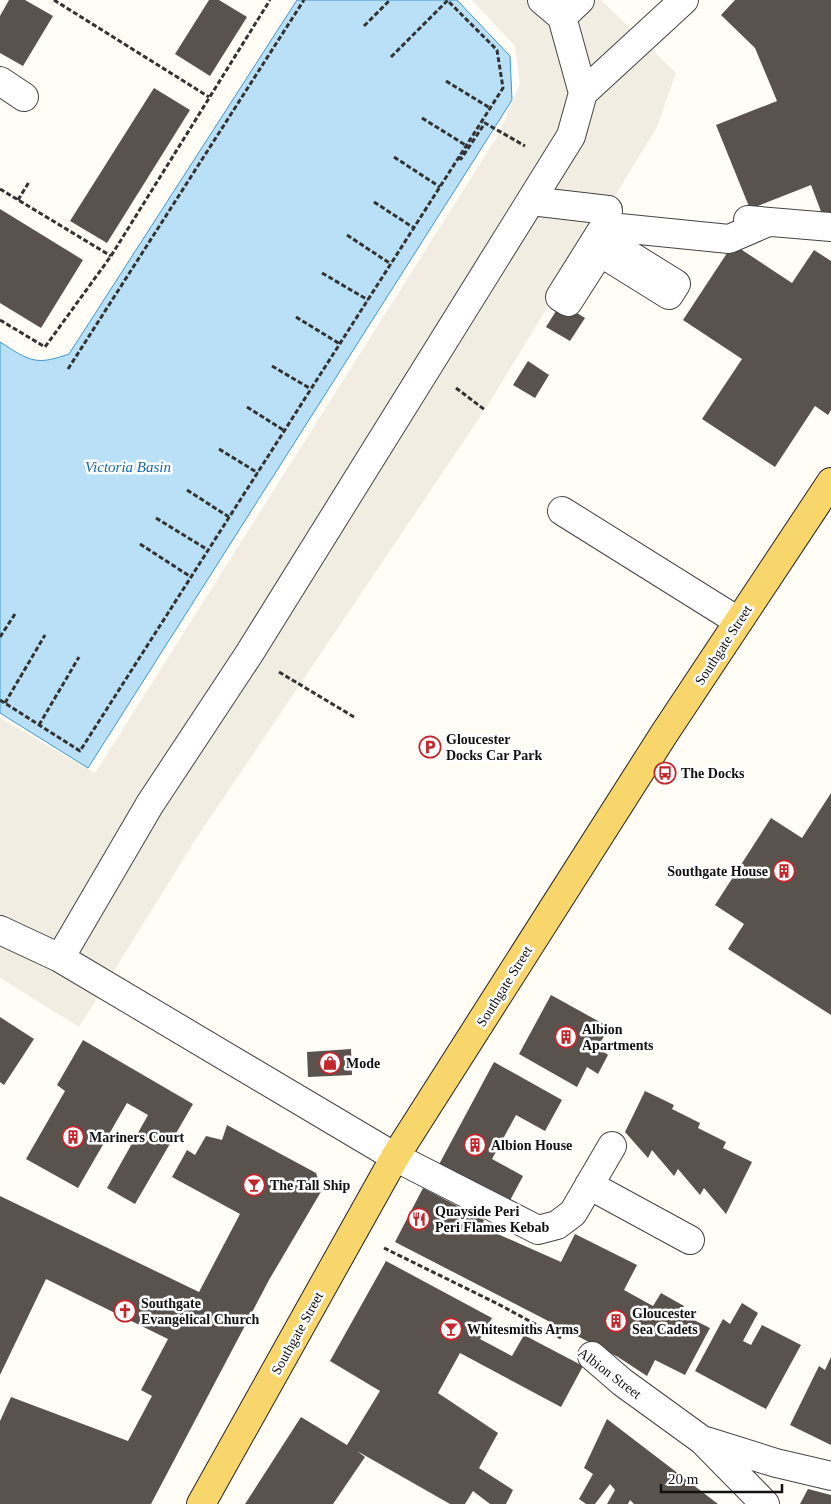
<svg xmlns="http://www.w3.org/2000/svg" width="831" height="1504" font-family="Georgia,serif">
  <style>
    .plaza { fill: #f1ede2 }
    .water { fill: #b9e0f7; stroke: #3f96cf }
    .building { fill: #5a524d }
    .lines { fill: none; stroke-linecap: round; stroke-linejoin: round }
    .minor-casing { stroke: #444; stroke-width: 30 }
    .major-casing { stroke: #222; stroke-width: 30 }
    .path { stroke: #333; stroke-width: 3; stroke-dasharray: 5 2.5; stroke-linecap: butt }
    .minor { stroke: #fff; stroke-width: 28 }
    .major { stroke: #f9d66b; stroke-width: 28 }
    .labels { text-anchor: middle; stroke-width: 5; stroke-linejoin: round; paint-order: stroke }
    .street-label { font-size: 14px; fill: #111; stroke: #fff }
    .poi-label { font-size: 14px; font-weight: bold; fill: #111; stroke: #fff; text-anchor: start }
    .water-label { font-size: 15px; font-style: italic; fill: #1768a6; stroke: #fff }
  </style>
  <rect width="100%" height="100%" fill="#fffdf5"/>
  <path class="plaza" d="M472,0H601L676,73L657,127L488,405L194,842L79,1027L0,978V718L95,773L500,132L520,84L515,46Z"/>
  <path class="water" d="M297,0H457L510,56L512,100L88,768L0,713V342C30,361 35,366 69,354Z"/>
  <path class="building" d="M9,0H25L53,16L23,66L0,53V16Z
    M209,0H219L247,17L210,76L175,54Z
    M735,0H831V220L825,222L811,185L750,209L716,125L777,101L755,48L721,15Z
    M154,88L190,110L107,243L70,221Z
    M0,209L83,260L41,328L0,303Z
    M733,244L792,283L814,250L831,261V410L828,415L815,406L775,467L702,419L742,359L683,320Z
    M561,303L585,318L570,341L546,327Z
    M528,361L549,375L535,398L513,385Z
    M831,793V1015L728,949L744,924L715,905L771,818L802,838Z
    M551,995L609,1027L598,1047L608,1055L598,1074L587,1067L577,1087L519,1054Z
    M0,1017L34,1039L4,1085L0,1082Z
    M83,1040L193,1104L135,1204L107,1188L148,1115L127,1103L78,1188L26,1159L65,1091L57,1085Z
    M351,1049L352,1075L308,1077L307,1052Z
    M494,1062L562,1100L545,1131L516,1115L492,1159L523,1176L506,1208L436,1170Z
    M645,1091L674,1105L672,1109L700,1123L698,1128L726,1142L723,1148L752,1162L726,1214L704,1188L700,1195L678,1169L674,1176L652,1150L648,1158L625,1132Z
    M227,1125L316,1173L322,1190L269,1280L151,1504H0V1421L11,1397L128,1441L152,1396L141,1390L168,1339L46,1279L0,1375V1196L199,1292L240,1214L172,1177L187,1150L195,1155L206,1136L222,1140Z
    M423,1188L484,1220L482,1227L561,1262L575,1234L637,1265L624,1290L653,1306L661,1293L684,1306L680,1313L710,1328L685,1375L655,1360L647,1376L618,1357L395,1242Z
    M386,1261L492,1318L480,1339L512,1356L524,1335L583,1366L561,1407L460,1353L438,1393L498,1433L479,1468L513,1490L506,1504H490L473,1491L465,1504H450L357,1451L365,1457L333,1504H245L301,1417L347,1445L380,1391L330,1361Z
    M742,1303L758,1313L743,1341L751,1345L762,1325L801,1345L766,1409L695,1371L723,1319L730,1324Z
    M831,1357V1445L790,1425L819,1366L825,1370Z
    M607,1419L718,1504H634L630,1500L628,1504H607L615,1490L610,1484L595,1504H586L579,1499L593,1474L584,1468Z
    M808,1489L831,1495V1504H800Z"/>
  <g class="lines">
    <g class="minor-casing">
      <path id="minor" d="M562,17L580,0
        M0,81L24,97
        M583,93L684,0
        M531,201L608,210L607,222L560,297L568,302L600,252L669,295L676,284L610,243L620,228L729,239L766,223
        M748,220L831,227
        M562,511L738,621
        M0,930L60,958L395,1157L538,1230L557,1225L573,1213L612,1146
        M60,958L150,804L249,654L571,136L583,93L562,17L542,0
        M589,1185L690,1240
        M592,1356L622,1382L702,1440L765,1504
        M706,1441L776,1463L831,1476"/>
    </g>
    <g class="major-casing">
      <path id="major" d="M201,1504L395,1157L664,734L831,482"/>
    </g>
    <path class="path" d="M54,0L209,97
      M364,26L390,0
      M391,57L448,0
      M446,81L490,108
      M422,118L467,146
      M394,157L440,187
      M459,157L461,159L485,123L525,146
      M0,189L111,256
      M18,200L29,182
      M374,202L414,228
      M347,235L391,264
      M322,273L368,300
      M296,317L340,344
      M0,320L45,347L111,256L270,0
      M272,366L311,389
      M68,369L304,0
      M456,388L485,410
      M247,407L285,431
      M219,449L258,473
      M187,490L229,517
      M156,518L208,550
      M140,544L191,577
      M0,637L15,614
      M279,672L354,717
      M0,700L80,751L503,88L497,50L447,0
      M5,703L45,635
      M39,725L79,657
      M384,1248L498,1304L561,1338"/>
    <use href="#minor" class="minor"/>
    <use href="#major" class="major"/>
  </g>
  <defs>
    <g id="parking-ring" transform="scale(1.125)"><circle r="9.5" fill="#fff" stroke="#c4262e" stroke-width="1.5"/><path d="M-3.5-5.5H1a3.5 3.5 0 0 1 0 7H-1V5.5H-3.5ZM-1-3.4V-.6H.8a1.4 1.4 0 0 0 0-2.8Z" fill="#c4262e"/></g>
    <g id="bus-ring" transform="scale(1.125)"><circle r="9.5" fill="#fff" stroke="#c4262e" stroke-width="1.5"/><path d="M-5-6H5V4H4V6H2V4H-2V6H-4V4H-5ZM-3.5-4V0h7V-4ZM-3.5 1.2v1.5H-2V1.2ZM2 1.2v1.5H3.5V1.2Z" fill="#c4262e"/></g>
    <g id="building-ring" transform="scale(1.125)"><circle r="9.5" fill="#fff" stroke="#c4262e" stroke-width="1.5"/><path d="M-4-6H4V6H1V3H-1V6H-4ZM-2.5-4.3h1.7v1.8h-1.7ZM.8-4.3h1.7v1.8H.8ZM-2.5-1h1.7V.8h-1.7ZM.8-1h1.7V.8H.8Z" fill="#c4262e"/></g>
    <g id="shop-ring" transform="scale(1.125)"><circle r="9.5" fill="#fff" stroke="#c4262e" stroke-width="1.5"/><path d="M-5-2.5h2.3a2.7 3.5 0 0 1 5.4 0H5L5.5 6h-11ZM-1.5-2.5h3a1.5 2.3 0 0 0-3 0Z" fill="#c4262e"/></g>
    <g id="bar-ring" transform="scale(1.125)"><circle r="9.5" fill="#fff" stroke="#c4262e" stroke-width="1.5"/><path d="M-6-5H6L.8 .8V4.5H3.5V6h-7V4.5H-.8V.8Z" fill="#c4262e"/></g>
    <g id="restaurant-ring" transform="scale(1.125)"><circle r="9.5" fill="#fff" stroke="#c4262e" stroke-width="1.5"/><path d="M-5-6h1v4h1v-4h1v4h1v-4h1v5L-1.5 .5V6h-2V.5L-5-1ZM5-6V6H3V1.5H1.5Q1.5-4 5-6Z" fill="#c4262e"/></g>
    <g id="church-ring" transform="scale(1.125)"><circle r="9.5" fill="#fff" stroke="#c4262e" stroke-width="1.5"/><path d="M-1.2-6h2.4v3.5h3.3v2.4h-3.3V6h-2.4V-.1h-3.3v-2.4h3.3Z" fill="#c4262e"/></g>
  </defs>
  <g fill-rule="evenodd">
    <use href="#parking-ring" x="430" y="747"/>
    <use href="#bus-ring" x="665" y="773"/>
    <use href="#building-ring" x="784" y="871"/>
    <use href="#building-ring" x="566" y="1037"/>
    <use href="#shop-ring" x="330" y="1063"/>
    <use href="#building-ring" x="73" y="1137"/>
    <use href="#building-ring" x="475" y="1145"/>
    <use href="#bar-ring" x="254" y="1185"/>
    <use href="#restaurant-ring" x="419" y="1219"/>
    <use href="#church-ring" x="125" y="1311"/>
    <use href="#building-ring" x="616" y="1321"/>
    <use href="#bar-ring" x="451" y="1329"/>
  </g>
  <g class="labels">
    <g class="street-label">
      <text transform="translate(723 645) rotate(-57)" y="5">Southgate Street</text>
      <text transform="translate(504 986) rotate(-58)" y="5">Southgate Street</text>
      <text transform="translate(297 1333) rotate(-61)" y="5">Southgate Street</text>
      <text transform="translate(610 1373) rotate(37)" y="5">Albion Street</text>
    </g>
    <g class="poi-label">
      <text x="446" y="744">Gloucester<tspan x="446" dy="16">Docks Car Park</tspan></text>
      <text x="681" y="778">The Docks</text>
      <text x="768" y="876" text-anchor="end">Southgate House</text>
      <text x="582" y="1034">Albion<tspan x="582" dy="16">Apartments</tspan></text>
      <text x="346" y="1068">Mode</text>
      <text x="89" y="1142">Mariners Court</text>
      <text x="491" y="1150">Albion House</text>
      <text x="270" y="1190">The Tall Ship</text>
      <text x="435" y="1216">Quayside Peri<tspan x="435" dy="16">Peri Flames Kebab</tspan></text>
      <text x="141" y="1308">Southgate<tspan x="141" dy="16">Evangelical Church</tspan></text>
      <text x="632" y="1318">Gloucester<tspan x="632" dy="16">Sea Cadets</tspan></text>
      <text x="467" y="1334">Whitesmiths Arms</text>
    </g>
    <g class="water-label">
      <text x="128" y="472">Victoria Basin</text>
    </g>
  </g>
  <path d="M661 1484v8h121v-8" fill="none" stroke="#111111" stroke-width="2.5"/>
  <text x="668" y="1484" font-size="15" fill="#111111" stroke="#ffffff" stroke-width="4" paint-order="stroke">20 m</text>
</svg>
